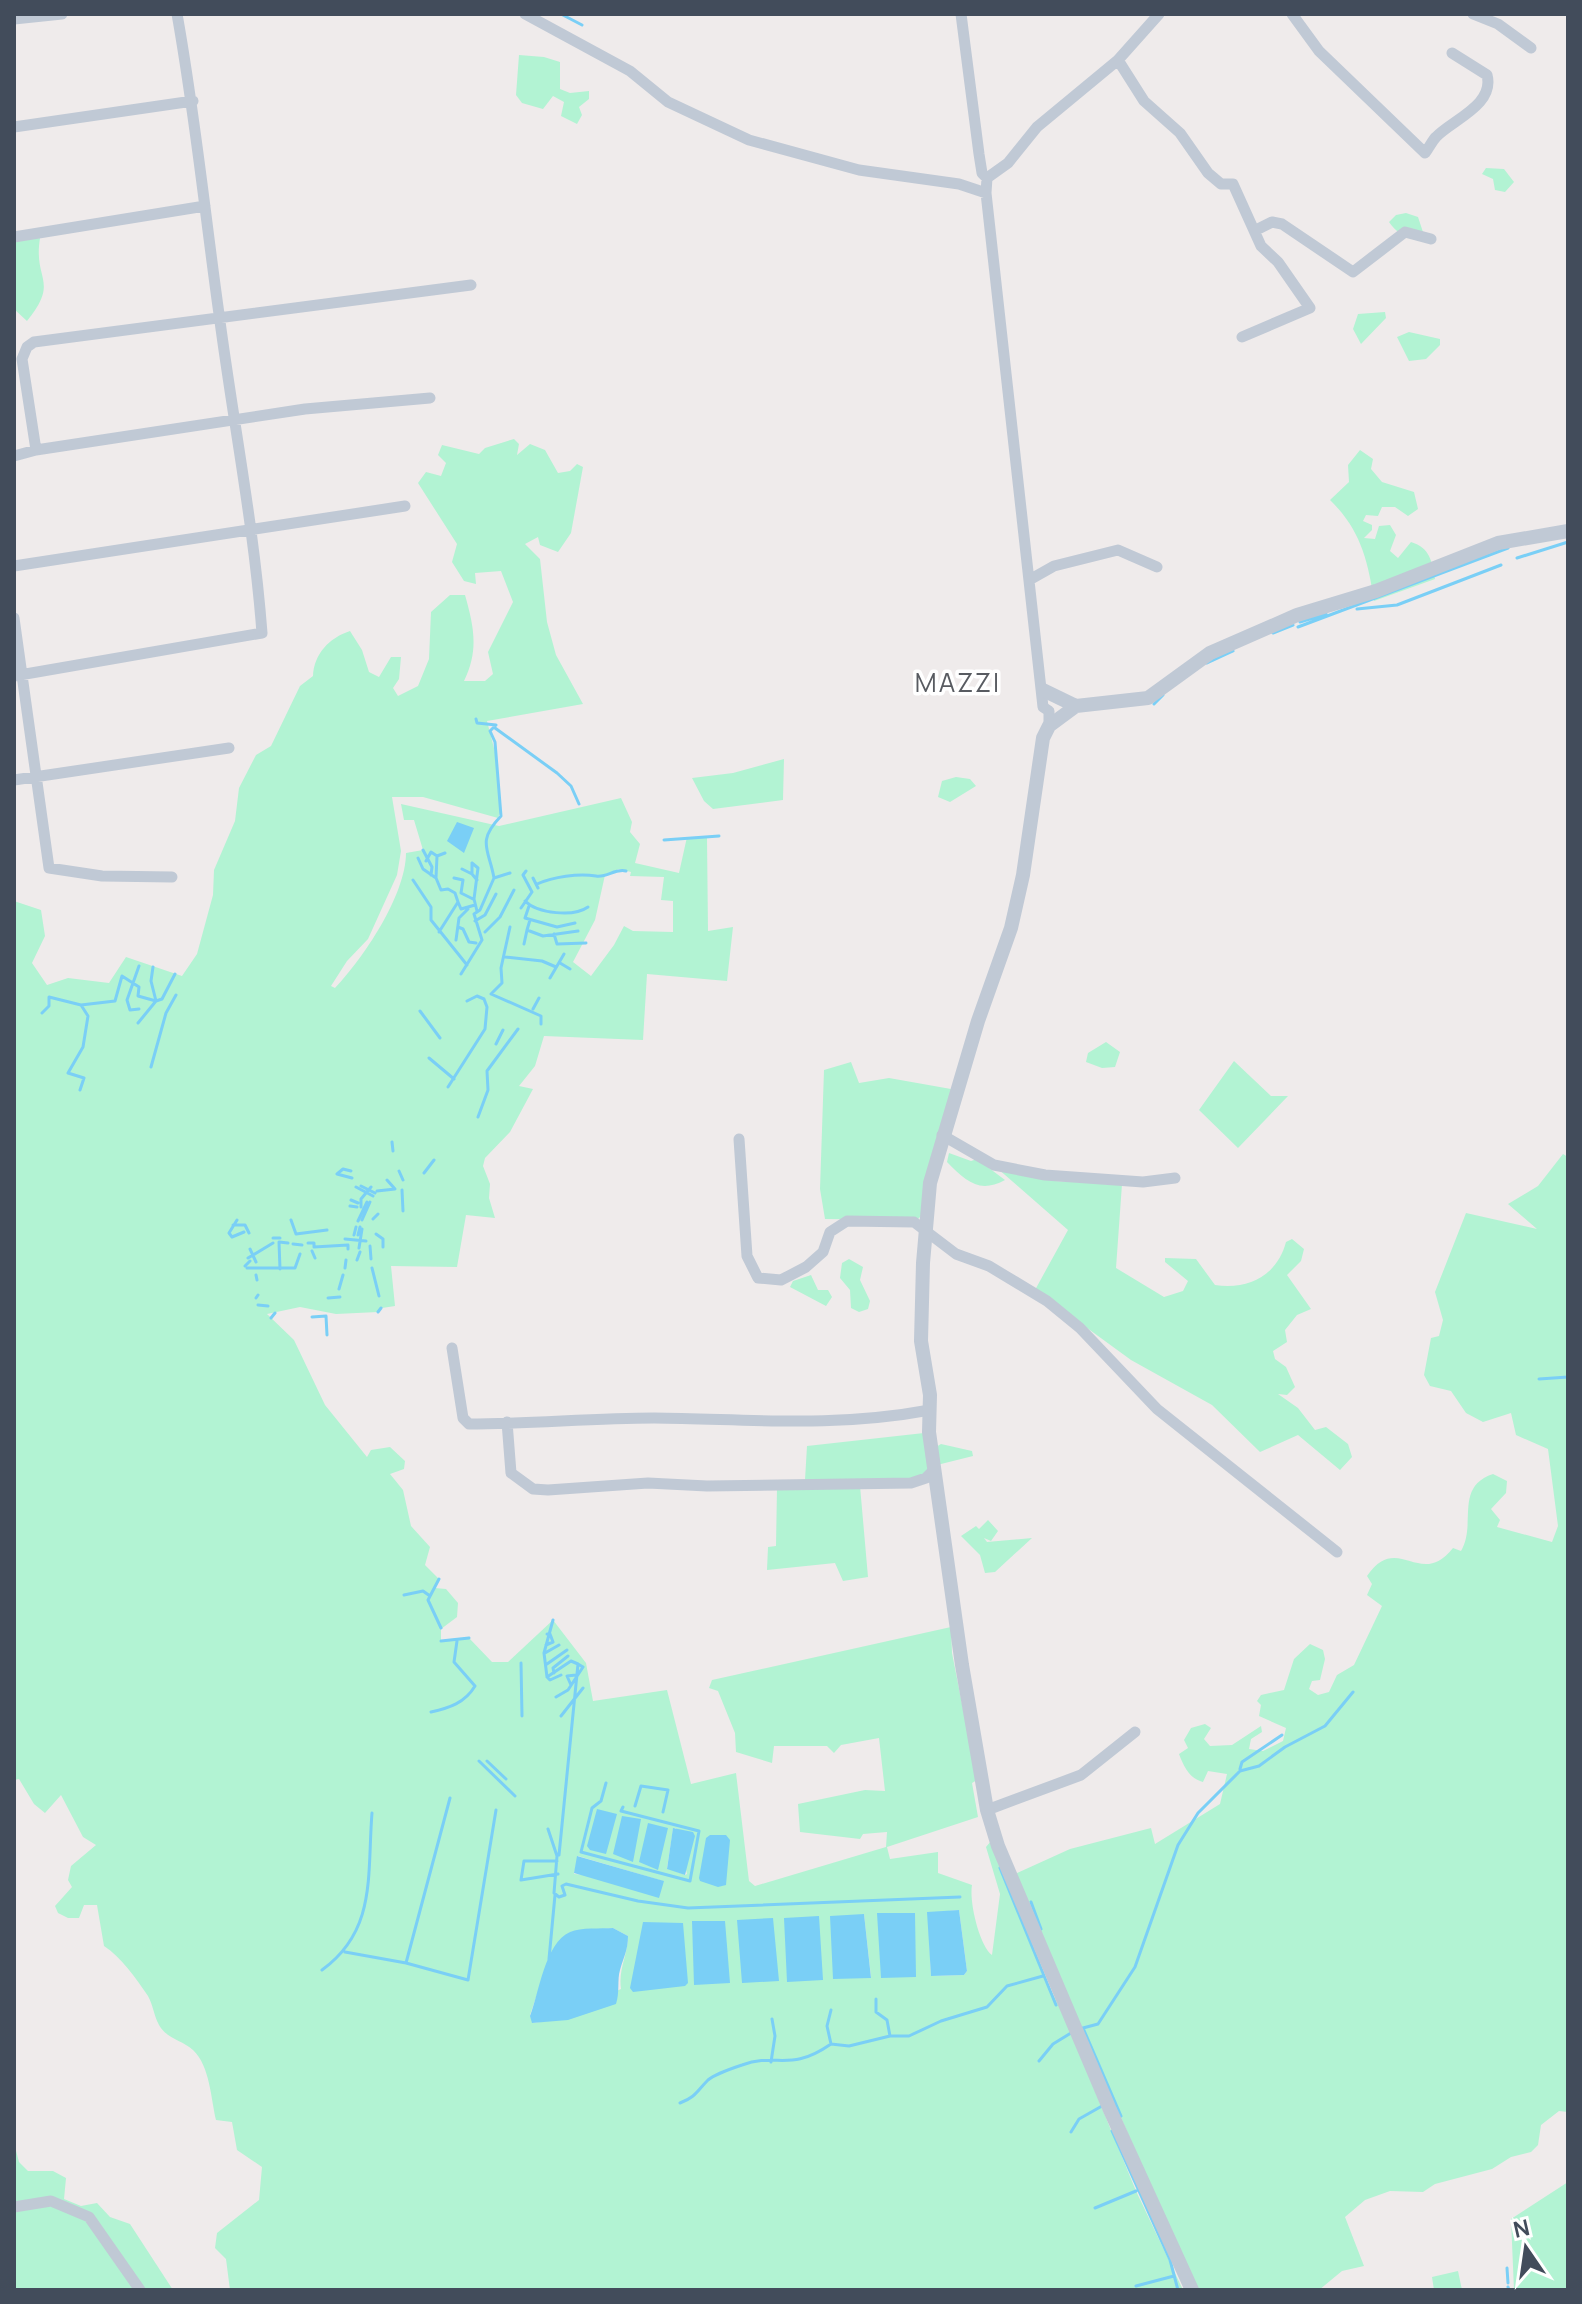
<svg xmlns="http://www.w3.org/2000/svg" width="1582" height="2304" font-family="Manrope,sans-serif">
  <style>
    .green { fill: #b2f3d3; fill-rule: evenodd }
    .water { fill: #7acff6 }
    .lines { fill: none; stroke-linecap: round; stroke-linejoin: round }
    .stream { stroke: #7acff6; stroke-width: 3 }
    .minor { stroke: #c0c9d5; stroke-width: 11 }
    .tertiary { stroke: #c0c9d5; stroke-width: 14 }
    .labels { text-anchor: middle; stroke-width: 7; stroke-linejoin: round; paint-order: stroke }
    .quarter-label { font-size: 26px; letter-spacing: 2px; fill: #585b61; stroke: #fff }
  </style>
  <rect width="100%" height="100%" fill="#efebeb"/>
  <path class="green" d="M519,55L544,57L560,62V89L570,93L589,91V99L579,107L582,115L577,124L561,116L564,102L553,96L543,109L522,103L516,95Z
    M1486,168L1504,169L1514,182L1505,192L1495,190L1493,179L1482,174Z
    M1406,213L1418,217L1425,238C1412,243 1396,233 1389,222L1396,215Z
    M40,238C33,281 60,280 27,321L14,309V240Z
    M1385,312L1386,318L1361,344L1353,329L1358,314Z
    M1409,332L1440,339V345L1426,359L1409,361L1397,337Z
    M514,439L519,444L517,455L530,444L545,450L558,473L570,471L577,464L583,467L571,533L558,552L540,545L538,537L525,544L540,559L547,622L556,655L583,704L487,721L497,760L501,810L498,818L423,797H392L401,851L397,875L368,939L347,961L331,986L335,988C363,959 406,895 406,853L423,850L414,820H404L401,804L499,826L621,798L632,822L630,832L640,844L635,863L679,873L687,837L707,838L708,931L733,927L727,981L647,974L643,1040L544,1036L535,1066L519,1086L533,1089L510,1132L485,1158L483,1166L490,1184L489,1198L495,1218L466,1215L457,1267L391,1266L395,1306L382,1308L378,1312L336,1314L300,1307L267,1314L294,1340L325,1405L367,1457L371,1450L390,1447L405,1461L404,1469L390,1474L403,1490L411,1526L430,1547L425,1565L439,1579L435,1588L446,1589L458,1603L457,1617L441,1629V1641L469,1638L492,1662H508L553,1620L586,1663L593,1701L667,1690L691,1784L736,1773L749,1881L755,1886L886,1847L887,1832L863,1834L860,1839L800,1832L798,1804L865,1790L885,1791L879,1738L841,1745L834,1753L827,1746H774L772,1763L736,1752L735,1733L718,1691L709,1688L712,1680L951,1627L952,1653L977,1780L972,1783L978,1817L887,1847L890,1859L938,1852V1873L972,1885C969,1901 979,1945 992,1955L1000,1894L986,1847L991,1841L1043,1976L1063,2013L1136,2191L1183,2290H230L226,2259L215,2248L217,2233L259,2200L262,2167L237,2150L232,2122L216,2120C211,2099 210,2066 193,2050C182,2040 167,2039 159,2025C154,2016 153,2005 148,1996C136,1978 121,1957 104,1946L97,1905H84L79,1918H68L58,1913L55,1906L72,1887L68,1880L71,1866L96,1845L83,1837L61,1795L45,1813L34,1804L19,1779L14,1780V901L41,910L45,936L32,963L47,985L68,978L109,983L126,957L182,976L197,954L213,895L214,870L235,821L239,788L256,755L271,746L300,686L313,676C314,654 329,638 350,631L362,650L369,672L379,677L391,657H401L399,679L393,688L398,696L418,686L429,659L431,612L450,595H465C474,627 479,650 464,681H485L493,674L488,652L513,602L501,571L475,573L476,584L464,581L452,562L457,544L418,483L426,472L441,476L446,463L438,455L442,445L479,454L485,448ZM619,869L631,872L630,876L664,877L661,900L673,901V932L633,931L624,926L614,945L591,976L573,962L595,920L605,875ZM676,1828L687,1874L685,1875L667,1868L673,1829ZM578,1856L663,1881H664L574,1874ZM959,1910L967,1971L964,1975L931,1976L928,1913ZM864,1914L871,1977L870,1978L858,1977ZM613,1928L628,1936C628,1955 618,1969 621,1989L547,2021L533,2023L530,2015L549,1959L570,1932Z
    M1360,450L1373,459L1371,469L1382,482L1414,492L1418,509L1408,516L1395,507H1382L1378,516L1366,515L1363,521L1372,525V530L1364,538L1375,539L1379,526L1390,525L1396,535L1390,551L1398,558L1411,542C1430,548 1432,561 1435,579L1374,601C1368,560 1360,529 1330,500L1349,482L1348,465Z
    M784,759L783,800L713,809L704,801L692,778L733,773Z
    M956,777L970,779L976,786L950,802L938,797L942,781Z
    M1106,1042L1120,1052L1115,1067L1102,1068L1086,1062L1088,1053Z
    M1234,1061L1271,1096H1288L1238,1148L1199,1110Z
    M851,1062L859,1083L889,1078L951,1089L921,1216L917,1220L825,1219L820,1189L824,1070Z
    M949,1153L971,1161L977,1159L1005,1180C979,1194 966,1181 947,1162Z
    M1563,1154L1568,1157V2112L1559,2111L1541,2125L1538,2145L1531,2152L1511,2157L1492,2169L1435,2184L1423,2192L1390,2191L1365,2200L1345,2217L1364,2266L1342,2271L1319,2290H1196L1015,1874L1070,1849L1151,1828L1155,1844L1220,1804L1227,1774L1208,1771L1203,1782C1189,1778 1184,1767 1179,1754L1188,1748L1184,1740L1191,1728L1205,1724L1211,1728L1204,1739L1210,1746L1232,1745L1261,1726L1262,1732L1251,1739L1249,1749L1263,1751L1283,1741L1286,1728L1259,1716L1261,1705L1257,1701L1261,1695L1284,1690L1294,1659L1310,1644L1323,1650L1325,1659L1320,1680L1312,1681L1309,1689L1318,1695L1329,1692L1337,1675L1354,1665L1382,1606L1367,1595L1372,1584L1367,1576C1398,1531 1420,1590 1453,1548L1461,1551C1477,1524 1454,1487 1493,1474L1507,1481L1506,1493L1491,1509L1500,1520L1497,1527L1552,1542L1558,1526L1548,1449L1516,1435L1511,1413L1483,1422L1466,1413L1451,1391L1430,1386L1424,1375L1431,1338L1439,1336L1443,1320L1435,1292L1466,1213L1537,1229L1508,1204L1538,1186Z
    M997,1168L1054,1181L1122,1184L1116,1268L1164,1297L1183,1291L1188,1281L1165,1262V1258L1196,1259L1215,1285C1248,1290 1277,1276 1286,1242L1292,1239L1304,1249L1301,1261L1287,1275L1311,1309L1297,1315L1285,1330L1287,1342L1273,1351L1275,1359L1286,1367L1295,1387L1287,1395L1278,1394L1298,1408L1315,1430L1326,1427L1348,1444L1352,1457L1340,1470L1298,1435L1260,1452L1212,1405L1131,1360L1035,1290L1068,1230Z
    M849,1259L863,1267L860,1280L870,1301L868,1309L859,1312L851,1308L850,1290L840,1278L842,1263Z
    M811,1275L818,1290H828L832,1297L826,1306L790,1287L793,1281Z
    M924,1433L930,1469L926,1474L910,1479L805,1480L807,1446Z
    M941,1444L972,1451L973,1456L937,1465L936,1447Z
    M860,1486L868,1577L843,1581L835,1563L767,1570L768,1547L776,1546L777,1488Z
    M988,1520L998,1531L991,1541L984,1538L987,1542L1032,1538L995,1572L985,1573L980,1555L961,1536L976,1526L979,1529Z
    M15,2147L19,2162L28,2171H53L66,2178L64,2199L81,2206L97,2203L110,2217L130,2224L173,2290H14Z
    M1568,2182V2290H1514L1511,2219Z
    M1458,2271L1462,2290H1434L1432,2277Z"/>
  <path class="water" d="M457,822L474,828L464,853L447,841Z
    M597,1809L617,1814L606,1854L590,1850L587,1846Z
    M622,1816L641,1819L633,1862L613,1854Z
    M648,1823L668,1828L658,1870L639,1862Z
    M673,1828L693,1832L695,1836L685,1875L667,1869Z
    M710,1835H726L730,1840L726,1885L718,1887L700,1881L699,1878L706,1838Z
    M577,1856L664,1881L659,1898L574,1873Z
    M959,1910L967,1971L964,1975L931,1976L927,1912Z
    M877,1913H915L916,1977L881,1978Z
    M864,1914L871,1978L833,1979L830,1916Z
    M819,1916L823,1980L787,1982L784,1918Z
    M773,1918L779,1981L742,1983L737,1920Z
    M692,1921H725L730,1983L694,1985Z
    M643,1922L683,1923L688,1983L685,1986L633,1992L630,1988Z
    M613,1928L628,1936C628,1950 624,1956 620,1970C617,1980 620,1992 616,2004L568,2020L532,2023L530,2016C539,1993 545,1943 570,1932C581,1927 601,1929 613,1928Z"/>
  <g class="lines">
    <path class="stream" d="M561,14L582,25
      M1517,558L1568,542
      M1357,609L1397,605L1501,565
      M1300,622L1326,614
      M1298,627L1508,548
      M1273,633L1293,625
      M1207,663L1233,651
      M1154,704L1163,695
      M495,728L557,773L571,786L579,804
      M664,840L719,836
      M423,850L432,867L431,875
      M418,858L423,869L436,878L441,890L448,889L455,893L458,902L439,932
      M426,861L431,852L437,856
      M472,863L478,868L474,899L477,911
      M472,863V874L477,880
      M462,869L472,874
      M436,878L437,856L445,853
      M454,878L463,880L461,893L473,899
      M494,878L510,873
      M533,878L538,888
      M413,880L431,907V920L467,965
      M537,884C553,877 578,873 596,876C607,878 615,868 626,871
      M525,901C538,914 574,917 588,907
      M458,902L461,909L475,905
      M529,906L525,918L557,927L575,923
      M521,908L532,892L523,875L526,871
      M530,920L527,930L543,936L578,931
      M475,921L485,915L496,894
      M458,927L463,929L469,942L476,943
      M510,927L501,968L502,983L491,994L541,1016V1024
      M485,932L500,917L514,890
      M554,934L557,944L586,943
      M456,940L459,918L468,909
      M524,944L527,930
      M505,957L542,961L556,967
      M560,963L570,969
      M153,967L151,981L156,1001
      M461,974L482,940L474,914L480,910L494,878C489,849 476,842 501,816L495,742L490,731L496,725L477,723L476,719
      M550,978L564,954
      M139,1009L130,1010L127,1000L139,966
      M533,1009L539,998
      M420,1011L440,1038
      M42,1013L49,1006V997L81,1005
      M138,1023L156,1001L162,999L175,974
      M496,1044L503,1030
      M429,1058L454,1079
      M151,1067L166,1013L176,995
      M448,1087L485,1029L487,1007L484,999L477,996L467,1001
      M80,1090L84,1078L68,1073L83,1047L88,1016L81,1005L115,1001L122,976L139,987L138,996L156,1001
      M478,1117L488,1090L487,1071L518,1029
      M392,1142L393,1151
      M351,1171L343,1169L337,1174L352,1178
      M399,1171L403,1180
      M424,1173L434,1160
      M361,1186L375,1193
      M356,1187L373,1196
      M402,1190L403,1211
      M377,1191L395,1189L387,1180
      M351,1200L358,1203
      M350,1206L357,1207
      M361,1207V1199L371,1187
      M373,1219L378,1214
      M237,1220L229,1233L232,1237L244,1232
      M291,1220L296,1234L327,1230
      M362,1220L370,1202
      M358,1221L367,1202
      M233,1225H245L249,1233
      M376,1234L383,1239V1247
      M354,1235L356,1227
      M358,1235L360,1227
      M273,1238H280
      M345,1239L366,1241
      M308,1243H314V1247L348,1245V1249
      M293,1244L302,1245
      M370,1246L371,1259
      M359,1248L362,1229
      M250,1249L256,1262
      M312,1251L315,1258
      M248,1258L273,1243
      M357,1260L360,1252
      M245,1266L250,1261
      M247,1268H295L300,1254
      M345,1268L346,1260
      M372,1268L379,1296
      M280,1269L279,1242L288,1243
      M256,1275L257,1280
      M339,1289L343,1275
      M256,1298L258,1295
      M328,1298L340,1297
      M258,1305L268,1306
      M378,1312L381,1308
      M312,1317L326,1316L327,1335
      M271,1318L275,1313
      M1539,1379L1568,1377
      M439,1579L428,1600L441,1628
      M404,1595L423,1591L430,1596
      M553,1620L544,1653L547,1677L550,1680L561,1675
      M441,1641L469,1638
      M546,1645L553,1642L550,1634H547
      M545,1653L559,1645
      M521,1663L522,1716
      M547,1664L567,1650
      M554,1673L553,1668L568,1656
      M547,1677L571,1661L578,1664L559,1855
      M571,1685L567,1676L576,1675
      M556,1697L568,1690L583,1667L578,1664
      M431,1712C449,1708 465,1703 475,1686L454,1662L457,1641
      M561,1716L583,1688
      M479,1761L515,1796
      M487,1761L506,1779
      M1240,1769L1242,1762L1282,1735
      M606,1783L601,1801L592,1808L581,1852L690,1881L699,1831L621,1811L623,1807
      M635,1806L641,1786L668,1790L663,1812
      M548,1829L557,1856L554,1893L559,1897L565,1895L562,1886L566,1884L638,1901L688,1908L960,1897
      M557,1861H524L521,1880L558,1874
      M1000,1868L1056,2005
      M1031,1902L1041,1929
      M345,1952L406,1963L450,1798
      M549,1959L555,1895
      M406,1963L468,1980L496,1810
      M322,1970C377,1930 367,1875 372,1813
      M876,1999V2012L887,2020L890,2036
      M1083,2028L1098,2024L1135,1967L1178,1845L1198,1813L1240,1771L1259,1766L1285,1747L1325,1726L1353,1692
      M1083,2028L1121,2116
      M831,2044L827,2026L831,2010
      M1039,2061L1053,2044L1071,2033
      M771,2062L775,2036L772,2019
      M680,2103C696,2097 697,2091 708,2080C715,2074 733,2068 742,2065C778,2052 789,2073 831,2044L849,2046L890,2036H909L941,2021L987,2007L1007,1986L1043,1976
      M1112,2131L1170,2260L1178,2290
      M1071,2132L1079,2119L1102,2106
      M1095,2208L1136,2191
      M1507,2268L1508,2283
      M1136,2286L1174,2276
      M1508,2287L1509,2290"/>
    <path class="minor" d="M525,14L630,71L668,102L749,140L859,170L959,184L986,193
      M961,14L979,154L982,173L987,178L986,193L1043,707L1049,711V726
      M1292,14L1319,51L1425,153C1429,148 1432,141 1436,137C1452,120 1495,105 1487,75L1452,53
      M1473,14L1498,24L1531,48
      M14,19L62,14
      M1118,60L1144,101L1180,133L1208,173L1221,184H1233L1261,246L1278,262L1310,308L1242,337
      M14,127L193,101
      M987,178L1008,163L1037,127L1118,60L1159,14
      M1256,230L1272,222L1282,224L1353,272L1405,232L1431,239
      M14,237L205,206
      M36,450L22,359L27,347L34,342L471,285
      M14,456L36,450L305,409L430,398
      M14,566L405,506
      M1031,579L1054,566L1118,550L1157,567
      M14,618L49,868L102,876L172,877
      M14,676L262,633C254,526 233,421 219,314C205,214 195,114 177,14
      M14,780L229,748
      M942,1135L994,1165L1045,1175L1143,1182L1175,1178
      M739,1139L747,1256L758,1278L781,1280L806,1267L823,1252L830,1232L847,1221L914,1222L956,1254L989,1266L1047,1301L1080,1328L1157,1409L1337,1552
      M452,1348L463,1418L469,1424C531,1424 592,1418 654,1418C750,1419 833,1428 930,1410
      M507,1422L511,1473L533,1489L548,1490L648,1483L707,1486L911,1483L926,1478L934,1470
      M987,1810L1081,1775L1135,1732
      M14,2207L51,2201L89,2217L140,2290"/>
    <path class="tertiary" d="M1043,690L1076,706
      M1192,2290L1110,2110L998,1846L987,1810L962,1665L929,1432L930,1395L921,1341L923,1263L930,1183L978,1021L1011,928L1023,875L1043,738L1049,726L1076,706L1148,698L1210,653L1297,615L1376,591L1498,543L1568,531"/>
  </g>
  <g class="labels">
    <g class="quarter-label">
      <text x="958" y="692">MAZZI</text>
    </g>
  </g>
  <rect width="1582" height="2304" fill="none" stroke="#424c5b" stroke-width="32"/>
  <g transform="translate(1526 2248) rotate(347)" stroke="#ffffff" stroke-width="6" paint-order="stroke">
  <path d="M0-6L14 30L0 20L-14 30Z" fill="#424c5b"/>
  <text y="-12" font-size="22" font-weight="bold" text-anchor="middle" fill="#424c5b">N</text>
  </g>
</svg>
